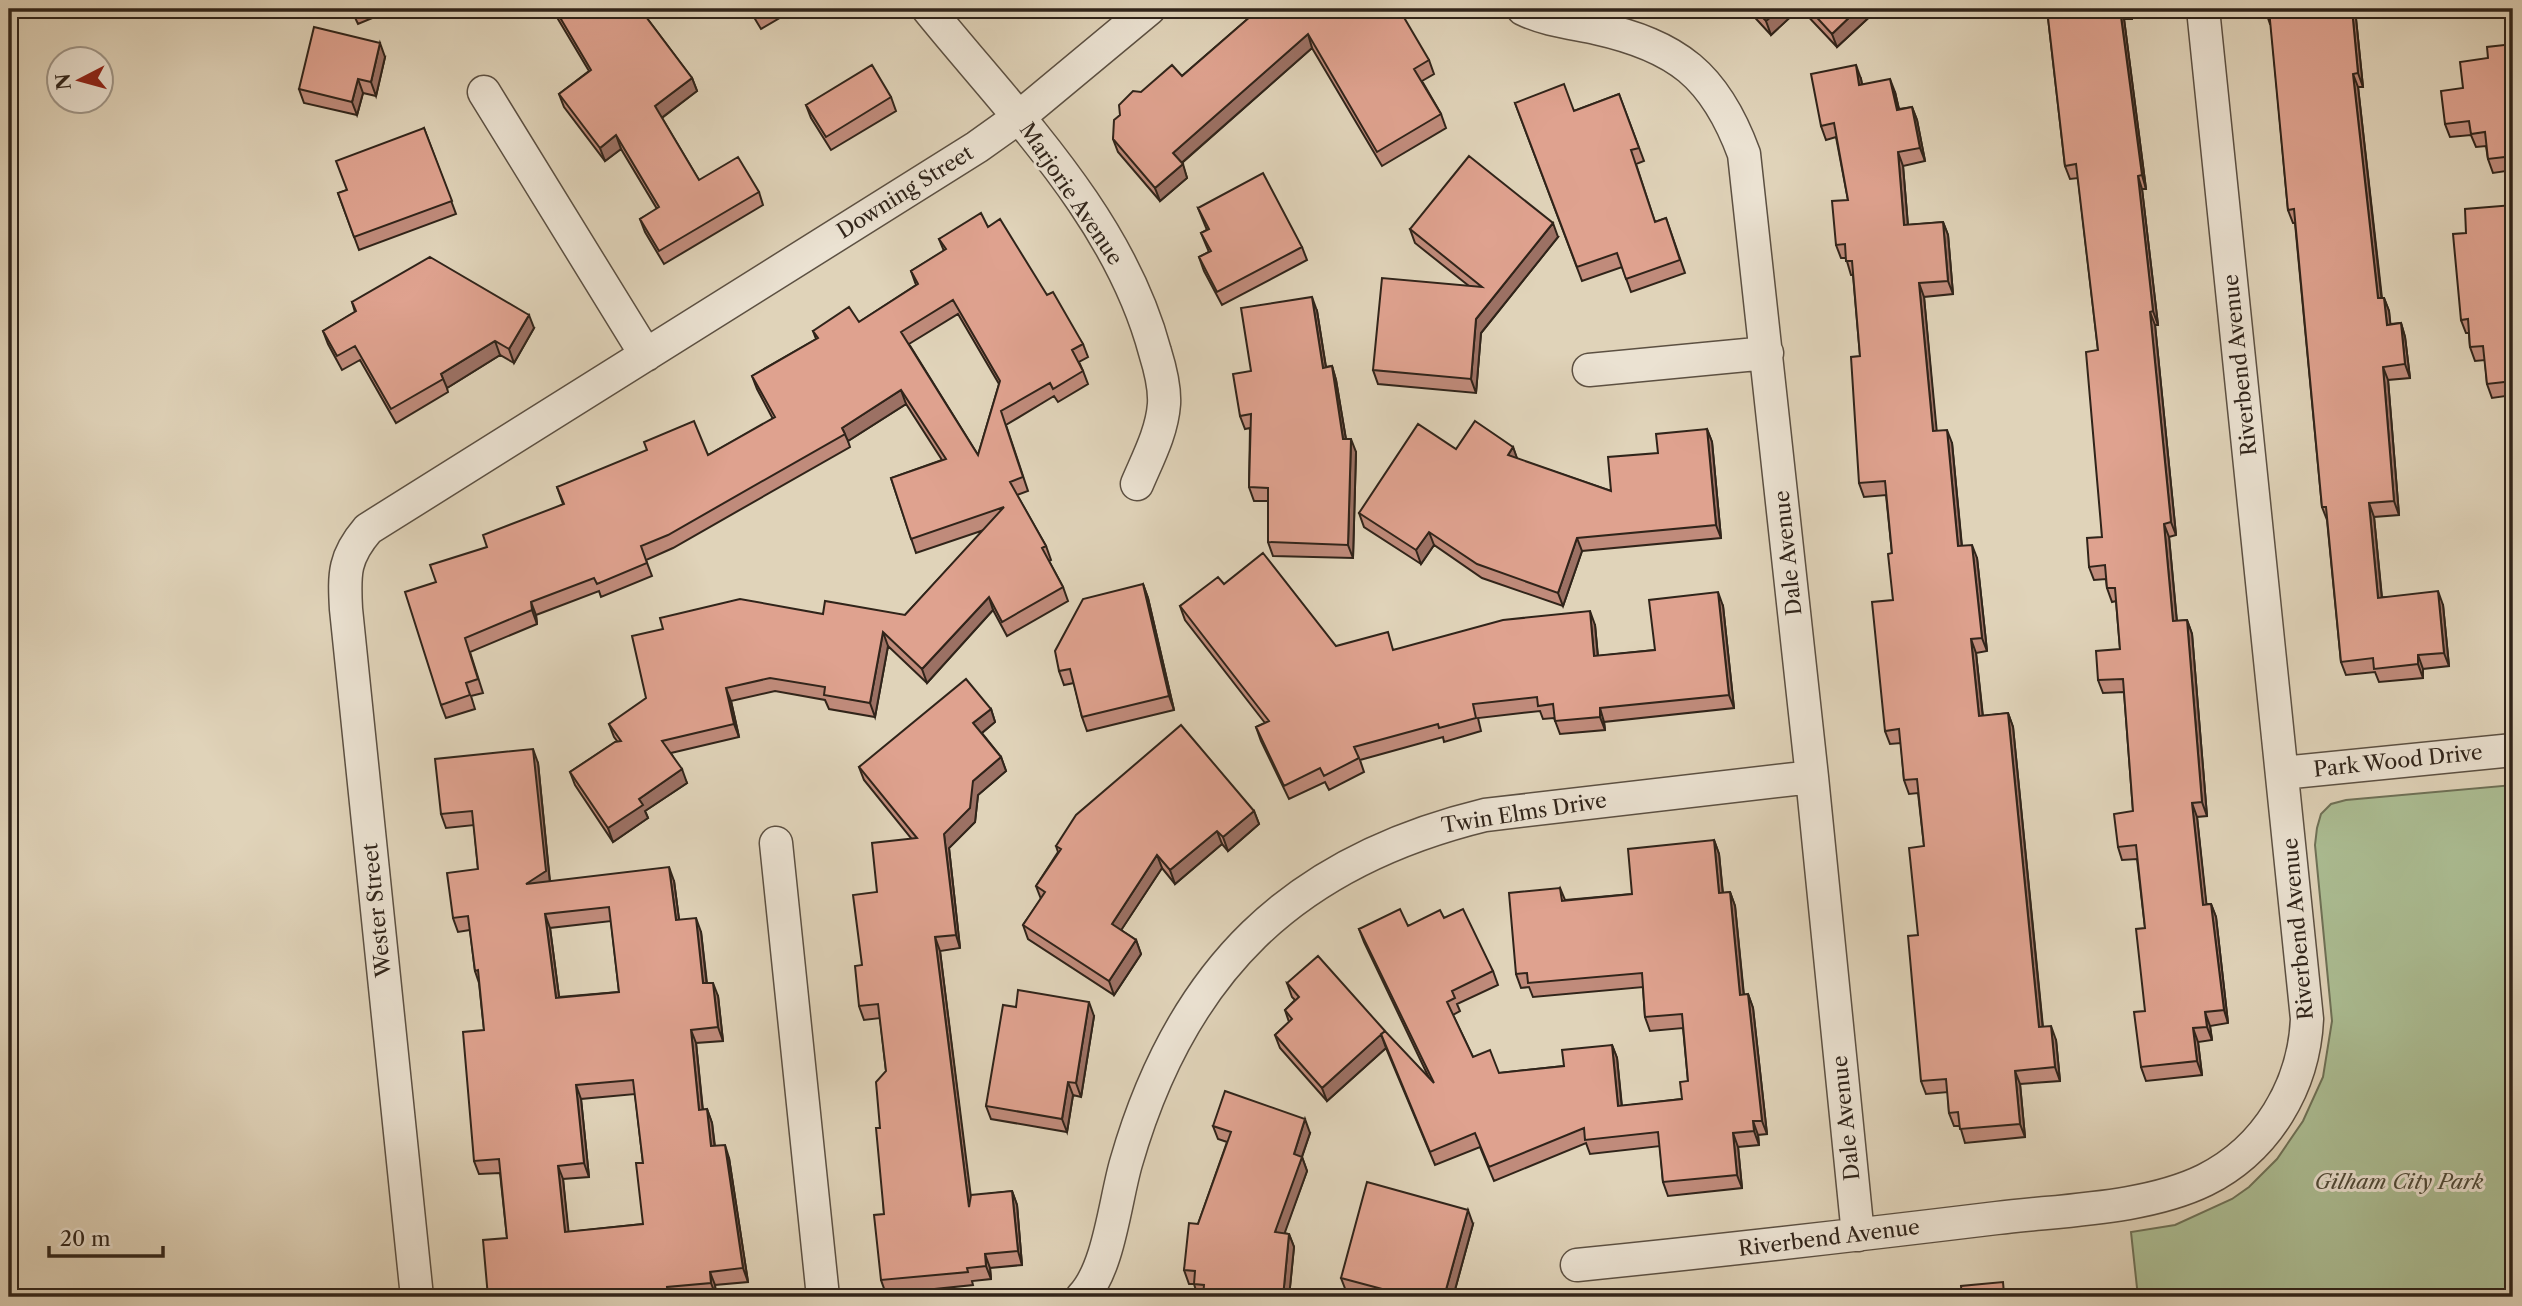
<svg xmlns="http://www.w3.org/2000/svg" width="2522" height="1306" font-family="'Libre Caslon Text',serif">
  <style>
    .green { fill: #acbe94; stroke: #6e7157; stroke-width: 2 }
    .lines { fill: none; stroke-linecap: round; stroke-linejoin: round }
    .minor-casing { stroke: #5c5042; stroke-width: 35 }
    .minor { stroke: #ebe2d2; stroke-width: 32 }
    .wall { fill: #c08b7b; stroke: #30241a; stroke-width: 2; fill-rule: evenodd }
    .shaded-wall { fill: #9c7164; stroke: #30241a; stroke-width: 2 }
    .building { fill: #dfa28f; stroke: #30241a; stroke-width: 2; fill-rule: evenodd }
    .labels { text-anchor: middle; stroke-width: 6; stroke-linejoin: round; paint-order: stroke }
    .street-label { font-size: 21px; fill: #30241a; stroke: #ebe2d2 }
    .park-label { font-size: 21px; font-style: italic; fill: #4f4a38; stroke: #ebe2d2 }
  </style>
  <rect width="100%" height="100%" fill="#e0d3b9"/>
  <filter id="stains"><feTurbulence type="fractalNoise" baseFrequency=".00286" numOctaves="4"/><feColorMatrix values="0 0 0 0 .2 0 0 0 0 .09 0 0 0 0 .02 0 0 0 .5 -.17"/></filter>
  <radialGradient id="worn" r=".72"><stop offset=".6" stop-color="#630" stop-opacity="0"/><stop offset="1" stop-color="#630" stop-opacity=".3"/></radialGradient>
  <path class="green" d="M2513,785V1297H2138L2131,1232L2175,1225L2232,1199L2249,1187L2277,1159L2303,1121L2323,1077L2332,1021L2315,845L2317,828L2321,814L2331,804L2346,800Z"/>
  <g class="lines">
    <g class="minor-casing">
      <path id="minor" d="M928,9C1013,114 1119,217 1155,352C1160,368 1165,387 1164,404C1162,432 1148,458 1137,484
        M1523,9C1545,20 1572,23 1596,28C1677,46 1715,75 1744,154L1812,777L1858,1235
        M484,92L646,355
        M1589,370L1767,353
        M2283,773L2513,750
        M776,843L823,1297
        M1577,1265C1717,1251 1857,1235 1997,1218C2062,1210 2146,1209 2205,1180C2267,1149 2304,1086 2307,1019L2203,9
        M417,1297L346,609C344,573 344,557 368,529L977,147L1019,117L1149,9
        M1082,1297C1109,1269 1115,1201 1126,1163C1181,971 1292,862 1485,815L1812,777"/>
    </g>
    <use href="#minor" class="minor"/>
  </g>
  <path class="wall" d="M351,9H394L358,24Z
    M552,9H640L692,78L697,91L662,118L699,180L759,192L763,205L664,264L645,232L640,219L657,209L621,149L605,161L564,107L559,94L589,71Z
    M749,9H795L761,29Z
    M1259,9L1429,60L1434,74L1422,81L1441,114L1446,128L1382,166L1312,48L1182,163L1187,178L1160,201L1118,152L1113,139L1120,115L1141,92L1182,76Z
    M1747,9H1799L1771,35Z
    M1801,9H1878L1837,47Z
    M2047,9H2132V19H2124L2146,189H2142L2158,325H2155L2176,535L2169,537L2177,621L2187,620L2192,634L2207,816L2197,817L2206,904H2211L2216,917L2228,1023L2210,1026L2212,1040L2198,1042L2202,1075L2146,1081L2141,1067L2145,1011V928L2137,859L2122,860L2118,847L2133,811L2124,692L2103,693L2098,680L2120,649L2116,601L2112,602L2107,588L2106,579L2094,580L2089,567L2102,537L2098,350L2078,178L2070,179L2065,166Z
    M2265,9H2355L2363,87H2358L2382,298H2384L2389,311L2390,324L2401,323L2405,337L2410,378L2388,380L2399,515L2374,517L2382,597L2443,605L2449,666L2423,669V678L2379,682L2375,672L2346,675L2341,662L2327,520L2322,507L2295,223H2293L2288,210L2271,24H2270Z
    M2513,44V170L2493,173L2488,159L2486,146L2476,147L2471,135L2450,137L2445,124L2488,58Z
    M385,57L376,96L363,93L357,115L304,103L299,89Z
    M1861,79L1862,84L1895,92L1899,109L1912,107L1917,120L1925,161L1903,166L1908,225L1943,222L1948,235L1953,294L1924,297L1936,431L1952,443L1962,546L1977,558L1987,651L1976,653L1983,716L2008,713L2013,727L2043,1027L2056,1040L2060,1081L2020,1084L2025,1137L1965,1143L1960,1126H1954L1949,1113L1948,1092L1926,1094L1921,1081L1918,935L1924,846L1918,793L1909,794L1904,780L1901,743L1890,744L1885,731L1893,600L1892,553L1886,495L1864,497L1859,483L1860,356L1853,275H1851L1846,258H1841L1836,245L1848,200L1836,137L1826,140L1821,126Z
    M1619,94L1644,161L1636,164L1655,222L1666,218L1685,273L1631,292L1622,267L1582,281L1515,103L1574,111Z
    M891,97L896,111L831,150L811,118L806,105Z
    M424,128L456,214L359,250L338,193L347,190Z
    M2513,205V395L2492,398L2487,384L2485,360L2475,361L2470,347L2469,333H2466L2461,320L2466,233Z
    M1198,208L1302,247L1307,260L1222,305L1204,271L1199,257L1209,252L1201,233L1207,230Z
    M988,227L1047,295L1083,344L1088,357L1079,362L1083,371L1088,384L1058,402L1054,396L1006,425L1028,491L1017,495L1046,546L1051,560L1049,561L1063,587L1068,601L1007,636L993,610L927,683L888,646L875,717L829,709L825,700L775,691L731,701L739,737L671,753L687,783L645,811L648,818L613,842L575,785L570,772L617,741L614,737L609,724L823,614L905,615L984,530L916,553L891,478L942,460L906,404L848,441L850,447L673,548L646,560L652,576L601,597L599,591L536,615L537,624L470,652L483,693L471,696L475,709L446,718L441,705L436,582L487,547L563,504L557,487L708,455L773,419L757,389L752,376L816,339L813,331L859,322L916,285L911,271L944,251L939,239ZM958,314L999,384L978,455L909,344Z
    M1410,229L1558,237L1481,333L1476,393L1378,384L1373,370L1469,286L1415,243Z
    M352,302L534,328L514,363L500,355L447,388L448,392L396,423L360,360L342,370L328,344L323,331L355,312Z
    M1317,311L1326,367L1332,366L1336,380L1346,439L1356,452L1353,558L1273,556L1268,542V501H1254L1249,487L1250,428L1245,429L1240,416L1251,371Z
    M1707,429L1712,442L1721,538L1582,551L1563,606L1482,578L1434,545L1421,564L1364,527L1359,513L1456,449L1513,447L1517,459L1611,491L1658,453Z
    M1143,584L1148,598L1174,710L1087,731L1082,717L1074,683L1064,685L1059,671Z
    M1224,584L1336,646L1394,650L1595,625L1598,656L1655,650L1723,606L1734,708L1604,722L1605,730L1560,734L1554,718L1543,719L1540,711L1478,718L1481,731L1444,742L1443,737L1360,760L1364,772L1329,790L1325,782L1289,799L1261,741L1256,727L1265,723L1185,620L1180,606Z
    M991,709L995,722L982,733L1001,757L1006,771L978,795L975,822L949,848L960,948L940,951L970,1196L1012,1191L1017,1205L1022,1265L990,1268L991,1279L972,1281L973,1285L886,1294L881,1280L884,1214L880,1128L886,1071L880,1018L864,1020L859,1006L862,965L877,892L911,838L864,780L859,767Z
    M538,763L550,881H674L679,920L701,932L707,983L718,996L723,1041L696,1043L703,1110L707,1109L712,1123L715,1146L729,1158L748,1282L715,1285L716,1296L705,1297H488L507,1238L500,1173L479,1174L474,1161L484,1030L479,983L475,971L470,930L458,932L453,918L478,869L474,825L446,828L441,814ZM611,921L619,992L559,997L550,928ZM635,1094L643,1163V1224L568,1232L563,1179L589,1177L581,1099Z
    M1254,811L1259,824L1228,851L1222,844L1175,884L1162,868L1121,930L1136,940L1141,954L1114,995L1028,939L1023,925L1041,899L1036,886L1058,852L1056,846Z
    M1714,840L1719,854L1723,893L1730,892L1735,906L1744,995L1748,994L1753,1008L1767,1134L1758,1135L1759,1145L1738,1147L1742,1188L1668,1196L1663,1182L1660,1146L1590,1154L1586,1143L1494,1181L1480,1147L1435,1165L1386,1048L1327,1101L1280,1048L1275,1035L1289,1022L1285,1010L1295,1000L1292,997L1287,983L1385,1032L1430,1080L1364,942L1359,929L1408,926L1444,918L1493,971L1498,985L1457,1004L1460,1011L1453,1015L1473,1057L1499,1073L1564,1066L1612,1045L1617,1058L1622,1106L1682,1099L1688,1081L1683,1028L1650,1031L1645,1017L1643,987L1533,997L1529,987L1521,988L1516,974L1560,888L1565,900L1632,894Z
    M1016,1007L1094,1016L1081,1097L1073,1095L1067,1132L991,1119L986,1106Z
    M1213,1126L1310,1133L1302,1157L1307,1171L1284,1233L1289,1234L1294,1247L1289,1297H1198L1194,1284H1189L1184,1270L1198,1224L1227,1142L1218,1139Z
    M1473,1224L1453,1297H1368L1346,1291L1341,1278Z"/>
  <path class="shaded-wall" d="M1780,9H1799L1771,35L1766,21Z
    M1858,9H1878L1837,47L1832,34Z
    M2120,9L2124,19L2146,189L2142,175Z
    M2352,9H2355L2363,87L2358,73Z
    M1308,34L1312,48L1178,166L1173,153Z
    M380,43L385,57L376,96L371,82Z
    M1856,65L1861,79L1864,98L1859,85Z
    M2353,74L2358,87L2383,312L2378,298Z
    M692,78L697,91L660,119L655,106Z
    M358,79L363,93L357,115L352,102Z
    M1890,79L1895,92L1902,123L1897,110Z
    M1912,107L1917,120L1925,161L1920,148Z
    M616,135L621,149L605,161L600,148Z
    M1898,152L1903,166L1909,239L1904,225Z
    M1183,164L1187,178L1160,201L1155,188Z
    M2138,176L2142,189L2158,325L2153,311Z
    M1943,222L1948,235L1953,294L1948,281Z
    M1553,223L1558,237L1481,333L1476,393L1471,379L1476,319Z
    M1919,283L1924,297L1938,444L1933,431Z
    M1312,297L1317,311L1328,381L1323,368Z
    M2384,298L2389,311L2392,338L2387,325Z
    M2150,312L2155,325L2176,535L2171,522Z
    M529,315L534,328L514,363L509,349Z
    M2401,323L2405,337L2410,378L2405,364Z
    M495,341L500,355L447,388L441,374Z
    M1332,366L1336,380L1348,452L1343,439Z
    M2383,367L2388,380L2399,515L2394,501Z
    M901,390L906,404L848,441L842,428Z
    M1707,429L1712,442L1721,538L1716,525Z
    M1947,430L1952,443L1963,560L1958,546Z
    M1351,439L1356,452L1353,558L1348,545Z
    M1513,447L1518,461L1508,455Z
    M2369,503L2374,517L2383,611L2378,598Z
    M2164,524L2169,537L2178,635L2173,621Z
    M1429,532L1434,545L1421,564L1416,550Z
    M1577,538L1582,551L1563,606L1558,593Z
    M1972,545L1977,558L1987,651L1982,638Z
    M1143,584L1148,598L1174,710L1169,696Z
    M2438,591L2443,605L2449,666L2444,653Z
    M1718,592L1723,606L1734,708L1729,695Z
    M989,597L993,610L927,683L922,669Z
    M531,602L536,615L537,624L532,610Z
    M1590,611L1595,625L1599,670L1594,656Z
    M2187,620L2192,634L2207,816L2202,802Z
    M883,632L888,646L875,717L870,703Z
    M1971,639L1976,653L1984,729L1979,716Z
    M2418,655L2423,669V678L2418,664Z
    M726,688L731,701L739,737L734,724Z
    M1600,708L1604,722L1605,730L1600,717Z
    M991,709L995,722L978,736L973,723Z
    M2008,713L2013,727L2044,1041L2039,1027Z
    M533,749L538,763L550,884H526Z
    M1001,757L1006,771L978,795L975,822L949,848L960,948L956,935L944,834L973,781Z
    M682,769L687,783L645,811L648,818L613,842L608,828L639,799Z
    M2192,803L2197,817L2208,918L2203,905Z
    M1254,811L1259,824L1228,851L1223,837Z
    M1217,831L1222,844L1175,884L1170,870Z
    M1714,840L1719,854L1724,907L1719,893Z
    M1157,855L1162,868L1116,938L1112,924Z
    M669,867L674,881L681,934L676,920Z
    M1730,892L1735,906L1745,1009L1740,995Z
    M2211,904L2216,917L2228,1023L2224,1010Z
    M545,914L550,928L561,1011L556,998Z
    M696,918L701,932L708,997L703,983Z
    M935,937L940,951L974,1221L969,1207Z
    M1136,940L1141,954L1114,995L1109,981Z
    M713,983L718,996L723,1041L718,1027Z
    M1748,994L1753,1008L1767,1134L1762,1121Z
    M1089,1002L1094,1016L1081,1097L1076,1083Z
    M2205,1012L2210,1026L2212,1040L2207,1027Z
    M2051,1026L2056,1040L2060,1081L2055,1067Z
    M2193,1028L2198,1042L2202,1075L2197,1061Z
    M691,1030L696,1043L704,1124L699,1110Z
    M1381,1034L1386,1048L1327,1101L1322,1088Z
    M1612,1045L1617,1058L1623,1120L1618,1106Z
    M2015,1071L2020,1084L2025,1137L2020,1124Z
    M1068,1082L1073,1095L1067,1132L1062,1119Z
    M576,1085L581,1099L589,1177L584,1163Z
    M707,1109L712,1123L716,1160L711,1146Z
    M1305,1119L1310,1133L1299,1165L1302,1157L1307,1171L1280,1246L1275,1232L1294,1154Z
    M1753,1121L1758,1135L1759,1145L1754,1131Z
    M1733,1133L1738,1147L1742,1188L1737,1175Z
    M725,1145L729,1158L748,1282L743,1268Z
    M558,1166L563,1179L570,1245L565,1232Z
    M1012,1191L1017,1205L1022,1265L1018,1251Z
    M1468,1210L1473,1224L1453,1297H1444Z
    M1289,1234L1294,1247L1289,1297H1283Z
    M985,1254L990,1268L991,1279L986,1266Z
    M710,1272L715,1285L716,1296L711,1283Z"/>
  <path class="building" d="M555,9H640L692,78L655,106L699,180L738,157L759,192L659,251L640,219L659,207L616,135L600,148L559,94L591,70Z
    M752,9H767L756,16Z
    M1259,9H1399L1429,60L1414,69L1441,114L1377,152L1308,34L1173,153L1183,164L1155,188L1113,139L1114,120L1120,115L1119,105L1133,91L1141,92L1172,65L1182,76Z
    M1754,9H1780L1766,21Z
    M1809,9H1858L1832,34Z
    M2047,9H2120L2142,175L2138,176L2153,311L2150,312L2171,522L2164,524L2173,621L2187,620L2202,802L2192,803L2203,905L2211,904L2224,1010L2205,1012L2207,1027L2193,1028L2197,1061L2141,1067L2134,1012L2145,1011L2136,929L2145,928L2136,845L2118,847L2114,814L2133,811L2123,679L2098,680L2096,651L2120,649L2115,588H2107L2105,565L2089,567L2087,538L2102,537L2086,352L2098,350L2076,164L2065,166Z
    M2265,9H2352L2358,73L2353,74L2378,298H2384L2387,325L2401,323L2405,364L2383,367L2394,501L2369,503L2378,598L2438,591L2444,653L2418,655V664L2374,669L2373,658L2341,662L2326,507H2322L2294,209L2288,210L2269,10H2265Z
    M314,27L380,43L371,82L358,79L352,102L299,89Z
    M2513,44V156L2488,159L2485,132L2471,134L2469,121L2445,124L2441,91L2463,88L2460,62L2488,58L2487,47Z
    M872,65L891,97L826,137L806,105Z
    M1856,65L1859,85L1890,79L1897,110L1912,107L1920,148L1898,152L1904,225L1943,222L1948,281L1919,283L1933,431L1947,430L1958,546L1972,545L1982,638L1971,639L1979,716L2008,713L2039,1027L2051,1026L2055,1067L2015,1071L2020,1124L1960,1129L1958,1112L1949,1113L1946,1079L1921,1081L1908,936L1918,935L1909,848L1924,846L1917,779L1904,780L1899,729L1885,731L1872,602L1893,600L1888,554L1892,553L1885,481L1859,483L1851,357L1860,356L1852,261H1846L1845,244L1836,245L1832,201L1848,200L1834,123L1821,126L1811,74Z
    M1564,84L1574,111L1619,94L1639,148L1631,150L1655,222L1666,218L1680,260L1626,279L1617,253L1577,267L1515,103Z
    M424,128L452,201L354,237L338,193L347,190L336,161Z
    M1469,156L1553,223L1476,319L1471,379L1373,370L1382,278L1482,287L1410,229Z
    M1263,173L1302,247L1217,292L1199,257L1211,251L1201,233L1209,229L1198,208Z
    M2513,205V381L2487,384L2483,346L2470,347L2468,319L2461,320L2453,234L2466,233L2465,209Z
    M981,213L988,227L1000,219L1047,295L1053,292L1083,344L1072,350L1083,371L1053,389L1050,383L1001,411L1023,477L1010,482L1046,546L1042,548L1063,587L1002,622L989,597L922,669L883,632L870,703L824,695L825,687L770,678L726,688L734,724L662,741L682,769L639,799L643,805L608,828L570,772L615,742L621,741L609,724L646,698L632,636L663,629L660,618L740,599L823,614L825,601L905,615L1004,507L911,539L891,478L946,459L901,390L842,428L845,434L668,535L641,546L647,563L597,584L594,578L531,602L532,610L465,638L478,679L466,683L470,695L441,705L405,592L436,582L430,565L487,547L483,535L564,504L557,487L647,450L644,442L694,421L708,455L775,417L752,376L818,338L813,331L849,307L859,322L918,284L911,271L946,249L939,239ZM953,300L1000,381L978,455L901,332Z
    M430,257L529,315L509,349L495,341L441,374L443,379L391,409L355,346L337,356L323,331L356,311L352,302Z
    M1312,297L1323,368L1332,366L1343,439H1351L1348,545L1268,542V488L1249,487L1251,414L1240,416L1233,374L1251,371L1241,308Z
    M1475,421L1513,447L1508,455L1611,491L1608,457L1658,453L1656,434L1707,429L1716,525L1577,538L1558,593L1477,564L1429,532L1416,550L1359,513L1418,424L1456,449Z
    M1263,553L1336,646L1388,632L1393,650L1503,620L1590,611L1594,656L1655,650L1649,600L1718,592L1729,695L1600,708V717L1555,721L1553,704L1538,706L1537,697L1473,704L1476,718L1439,728L1438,724L1354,747L1359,758L1324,776L1320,768L1284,786L1256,727L1269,721L1180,606L1218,577L1224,584Z
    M1143,584L1169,696L1082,717L1070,669L1059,671L1055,651L1083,599Z
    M966,679L991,709L973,723L1001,757L973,781L970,808L944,834L956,935L935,937L969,1207L971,1195L1012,1191L1018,1251L985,1254L986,1266L967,1268L968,1272L881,1280L874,1215L884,1214L876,1128H880L876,1082L886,1071L878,1004L859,1006L855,966L862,965L853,895L877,892L872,843L917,838L859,767Z
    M1181,725L1254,811L1223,837L1217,831L1170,870L1157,855L1112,924L1136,940L1109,981L1023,925L1045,892L1036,886L1061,849L1056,846L1076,815Z
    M533,749L546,871L526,884L669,867L676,920L696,918L703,983H713L718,1027L691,1030L699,1110L707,1109L711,1146L725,1145L743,1268L710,1272L711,1283L667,1287L668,1297H488L483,1240L507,1238L499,1159L474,1161L463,1032L484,1030L478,970L475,971L468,916L453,918L447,873L478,869L472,811L441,814L435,759ZM609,907L619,992L556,998L545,914ZM633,1080L643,1163H636L643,1224L565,1232L558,1166L584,1163L576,1085Z
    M1714,840L1719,893L1730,892L1740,995L1748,994L1762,1121H1753L1754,1131L1733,1133L1737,1175L1663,1182L1658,1132L1585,1140L1584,1128L1489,1167L1475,1133L1430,1152L1381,1034L1385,1031L1434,1083L1359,929L1400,909L1408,926L1440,910L1444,918L1463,909L1493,971L1452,991L1455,998L1447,1002L1473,1057L1490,1050L1499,1073L1564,1066L1562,1050L1612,1045L1618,1106L1682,1099L1680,1082L1688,1081L1682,1014L1645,1017L1642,973L1528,983L1527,973L1516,974L1509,893L1560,888L1562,901L1632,894L1628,849Z
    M1318,956L1385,1031L1322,1088L1275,1035L1292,1019L1285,1010L1299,997L1287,983Z
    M1018,990L1089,1002L1076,1083L1068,1082L1062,1119L986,1106L1003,1005L1016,1007Z
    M1225,1091L1305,1119L1294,1154L1302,1157L1275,1232L1289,1234L1283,1297H1203L1204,1285L1194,1284L1195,1271L1184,1270L1189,1223L1198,1224L1231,1132L1213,1126Z
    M1367,1182L1468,1210L1444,1297H1412L1341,1278Z
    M2003,1282L2004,1294L2044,1290L2045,1297H1962L1961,1286Z"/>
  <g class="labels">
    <g class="street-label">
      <text transform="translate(905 192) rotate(-32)" y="7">Downing Street</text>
      <text transform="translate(1071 194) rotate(56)" y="7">Marjorie Avenue</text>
      <text transform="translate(2240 365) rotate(-96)" y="7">Riverbend Avenue</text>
      <text transform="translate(1788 553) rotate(-96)" y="7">Dale Avenue</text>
      <text transform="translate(2398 761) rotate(-6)" y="7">Park Wood Drive</text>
      <text transform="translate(1524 813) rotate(-9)" y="7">Twin Elms Drive</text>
      <text transform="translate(377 910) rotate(-96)" y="7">Wester Street</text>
      <text transform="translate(2298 929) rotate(-95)" y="7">Riverbend Avenue</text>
      <text transform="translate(1846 1118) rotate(-96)" y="7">Dale Avenue</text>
      <text transform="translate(1829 1238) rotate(-7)" y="7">Riverbend Avenue</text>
    </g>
    <g class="park-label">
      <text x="2399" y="1189">Gilham City Park</text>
    </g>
  </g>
  <rect width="2522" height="1306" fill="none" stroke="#e0d3b9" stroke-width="35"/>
  <rect x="10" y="10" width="2501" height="1285" fill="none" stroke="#30241a" stroke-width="3.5"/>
  <rect x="18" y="18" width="2487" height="1271" fill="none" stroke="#30241a" stroke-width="2"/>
  <g transform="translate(80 80) rotate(264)"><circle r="33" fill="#ebe2d2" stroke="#a09688" stroke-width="2"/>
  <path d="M0-5L12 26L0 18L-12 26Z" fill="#8f2418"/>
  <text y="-10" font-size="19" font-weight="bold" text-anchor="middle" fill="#30241a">N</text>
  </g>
  <path d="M49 1246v10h114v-10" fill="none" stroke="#30241a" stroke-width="3.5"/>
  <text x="60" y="1246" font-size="21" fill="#30241a" stroke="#ebe2d2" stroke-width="5" paint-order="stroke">20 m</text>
  <rect width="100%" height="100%" filter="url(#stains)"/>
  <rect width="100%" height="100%" fill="url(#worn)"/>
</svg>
